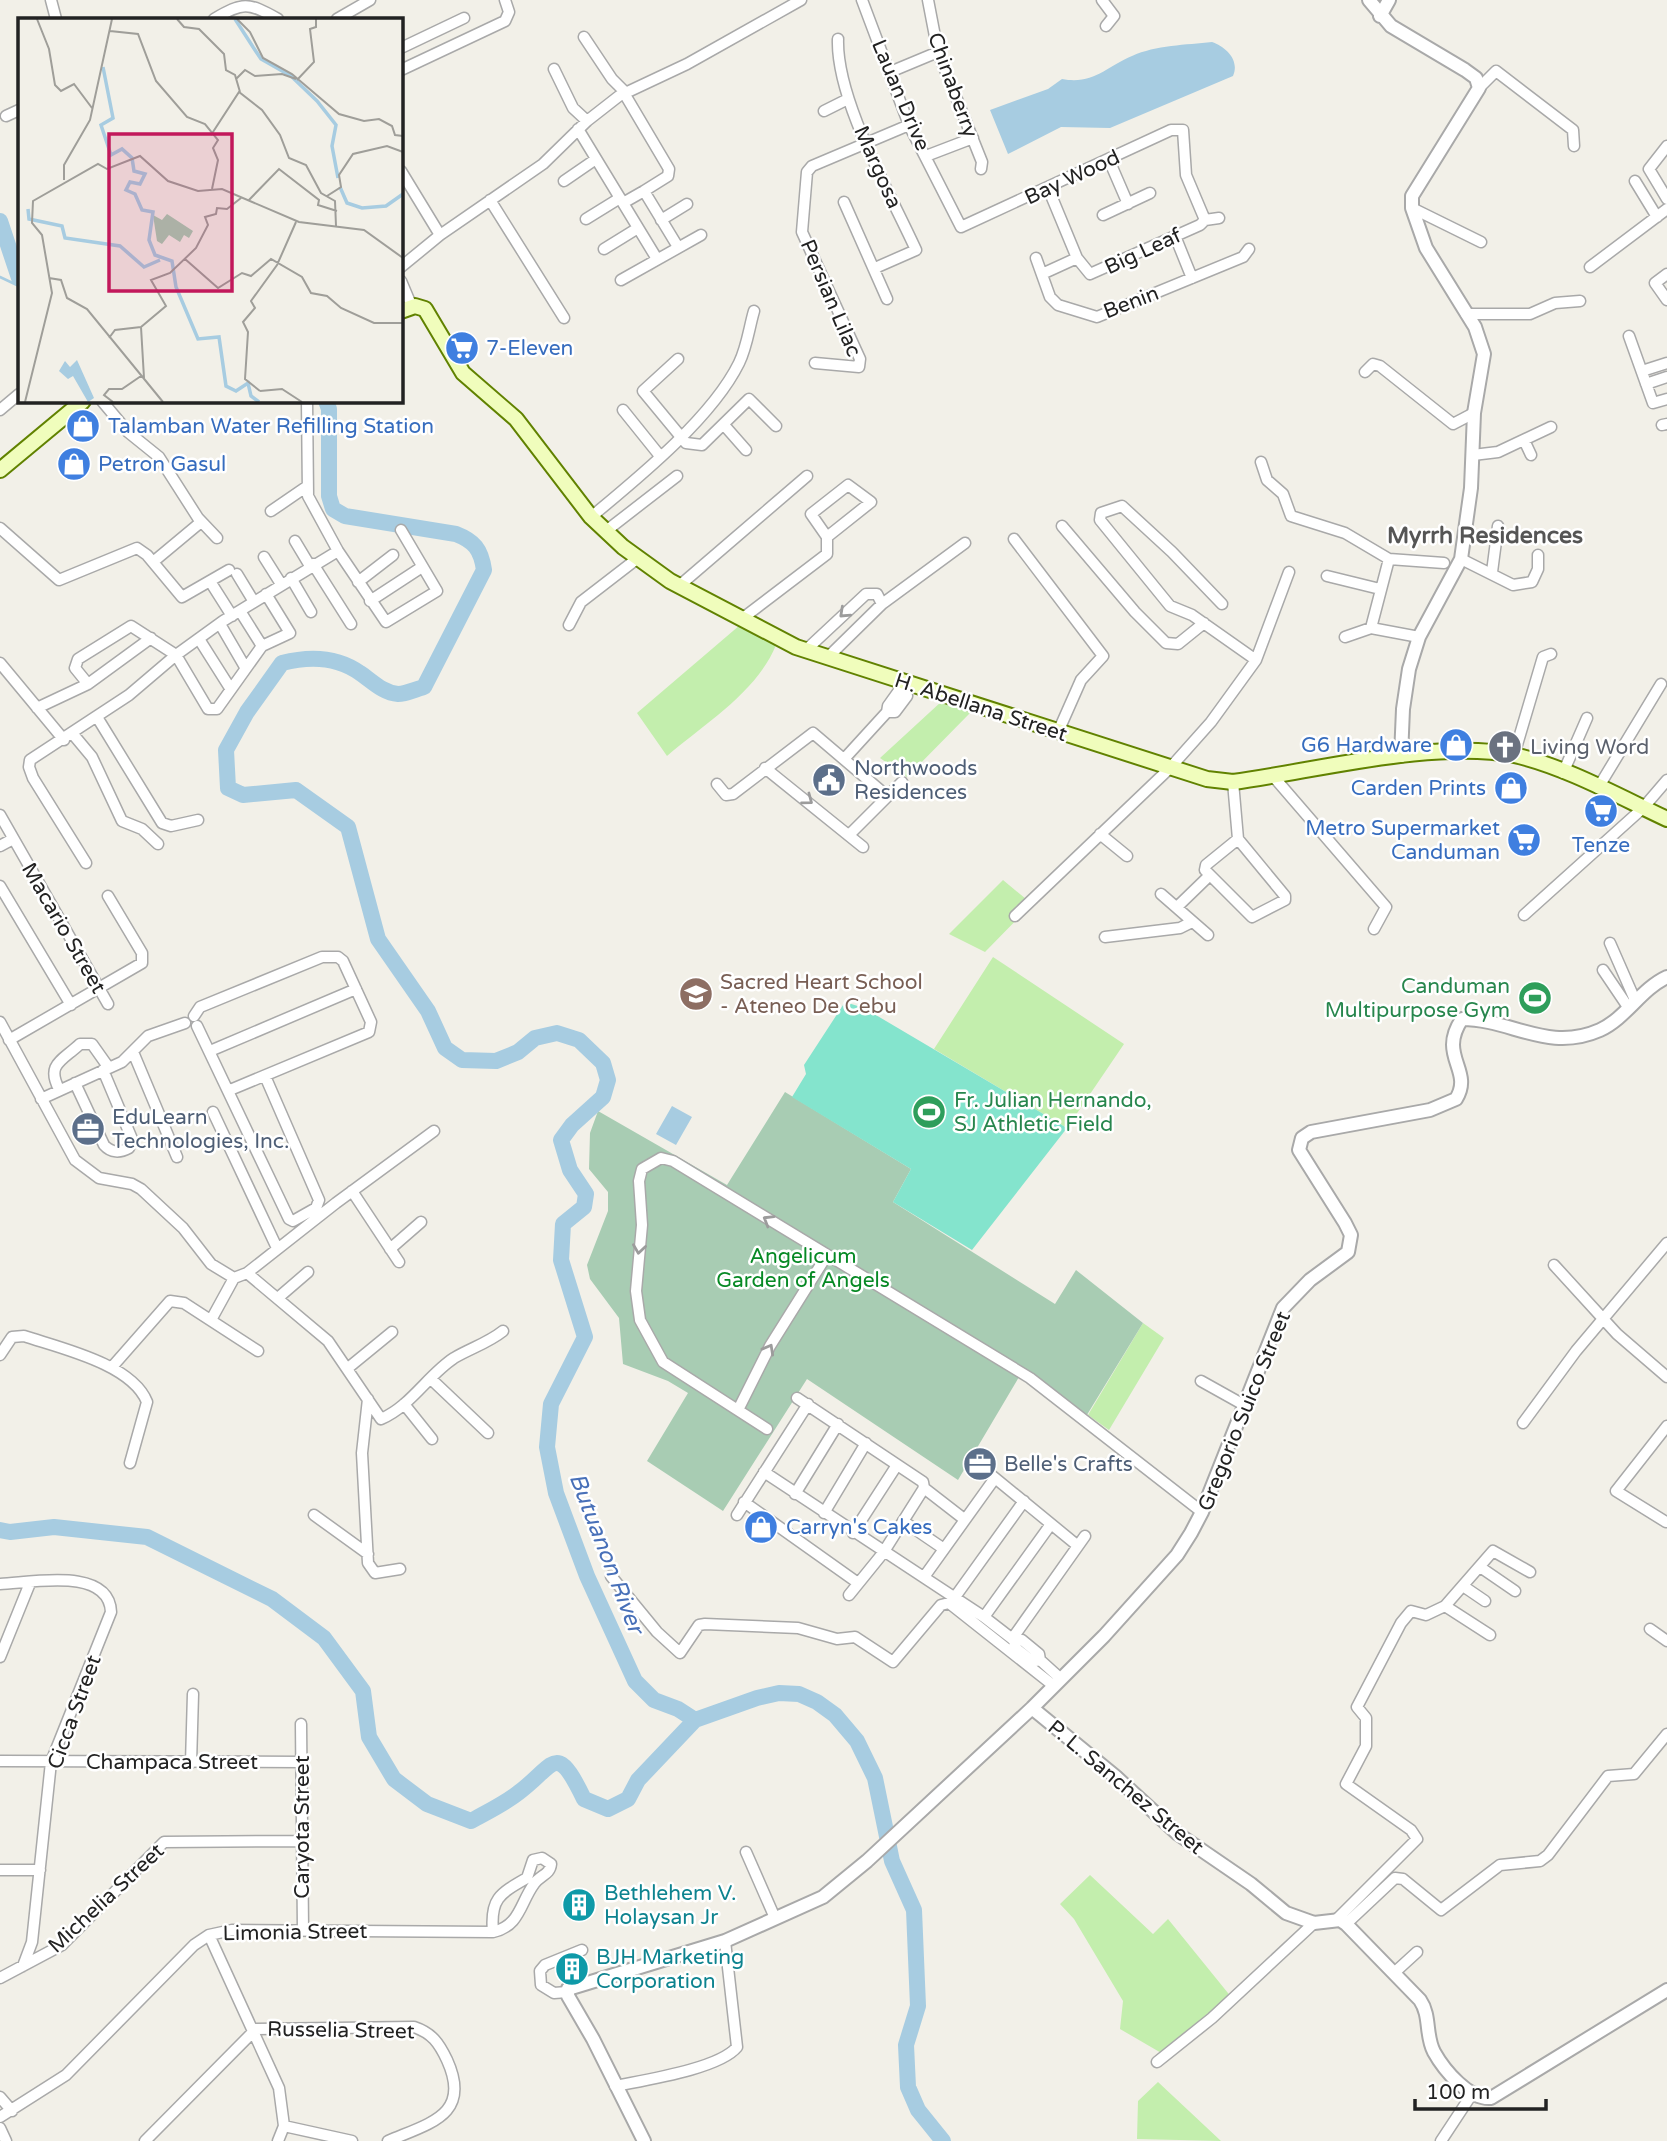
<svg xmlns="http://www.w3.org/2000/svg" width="1667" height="2141" font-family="'Varela Round',sans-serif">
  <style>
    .grass { fill: #c3eead }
    .cemetery { fill: #a8ccb3 }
    .pitch { fill: #84e4cd }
    .water { fill: #a7cce1 }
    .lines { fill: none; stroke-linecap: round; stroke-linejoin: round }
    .stream { stroke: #a7cce1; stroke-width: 2.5 }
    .river { stroke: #a7cce1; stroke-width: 16 }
    .minor-casing { stroke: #a9a9a9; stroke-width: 13 }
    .tertiary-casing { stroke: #a9a9a9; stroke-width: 16 }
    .secondary-casing { stroke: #618200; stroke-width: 18 }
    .minor { stroke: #fff; stroke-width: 10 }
    .tertiary { stroke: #fff; stroke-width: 12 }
    .secondary { stroke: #f0fdbc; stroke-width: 14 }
    .oneway { stroke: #9c9c9c }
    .labels { text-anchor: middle; stroke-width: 5; stroke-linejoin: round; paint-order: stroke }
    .street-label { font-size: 21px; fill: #222; stroke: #fff }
    .shop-label { font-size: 21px; fill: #366cbe; stroke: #fff; text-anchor: start }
    .worship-label { font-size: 21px; fill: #5b616d; stroke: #fff; text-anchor: start }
    .service-label { font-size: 21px; fill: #4e5e75; stroke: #fff; text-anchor: start }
    .education-label { font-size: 21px; fill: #785e54; stroke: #fff; text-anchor: start }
    .leisure-label { font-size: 21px; fill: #27864d; stroke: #fff; text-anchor: end }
    .park-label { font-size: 21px; fill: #068924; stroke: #fff }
    .culture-label { font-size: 21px; fill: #0d838f; stroke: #fff; text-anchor: start }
    .neighbourhood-label { font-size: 23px; font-weight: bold; fill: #555; stroke: #fff }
    .water-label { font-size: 23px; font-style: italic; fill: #4870b8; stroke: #fff }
    .inset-river { fill: none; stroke: #a7cce1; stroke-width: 3.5 }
    .inset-road { fill: none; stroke: #9f9e99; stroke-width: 2 }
    .view { fill: #c2185b; fill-opacity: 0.15; stroke: #c2185b; stroke-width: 3.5 }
    .inset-edge { fill: none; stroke: #222; stroke-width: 3.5 }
  </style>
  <rect width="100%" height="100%" fill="#f2f0e8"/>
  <path class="grass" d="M740,625L776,645C757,692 704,724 667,756L637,713Z
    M942,701L971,712L907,777L880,758Z
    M1003,880L1032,904L985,952L949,934Z
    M993,957L1124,1044L1067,1128L934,1049Z
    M1143,1323L1164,1338L1109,1430L1088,1415Z
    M1090,1875L1153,1934L1168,1919L1232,1998L1163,2054L1120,2029L1123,2001L1074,1919L1060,1904Z
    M1158,2082L1221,2141L1137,2139L1138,2101Z"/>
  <path class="cemetery" d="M785,1092L911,1169L893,1202L1055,1304L1076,1270L1143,1323L1082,1423L1019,1377L958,1480L807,1379L723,1511L647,1461L688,1393L668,1381L623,1364L619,1318L590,1279L587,1265L608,1211V1192L589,1169L590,1133L598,1111L727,1185Z"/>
  <path class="pitch" d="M845,1002L864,1008L1067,1128L972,1250L893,1202L911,1169L792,1097L806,1074L804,1065Z"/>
  <path class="water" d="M1212,42C1226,47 1240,60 1233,76L1110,128L1061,127L1008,154L990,110L1048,89L1062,79C1093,85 1106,67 1132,56C1156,45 1186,45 1212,42Z
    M672,1106L692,1117L676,1145L656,1134Z"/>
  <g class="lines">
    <path class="stream" d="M0,277L19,286"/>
    <path class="river" d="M0,221L19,278
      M326,401L329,409V496L333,509L345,516L456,534C474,541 481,549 484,570L424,687C416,689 406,694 398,694C383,693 372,681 360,673C336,656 309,656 282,663L247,712L226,750L228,788L243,795L296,790L348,827L378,939L428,1011L445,1048L462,1060L496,1061L518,1052L535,1038L557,1033L579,1040L603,1063L608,1080L603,1097L572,1125L561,1140L570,1170L586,1194L584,1207L563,1224L561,1260L585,1337L551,1404L547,1447L556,1493L587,1576L635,1681L654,1700L678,1709L695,1720L757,1698L779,1693L799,1694L817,1702L835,1715L857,1741L875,1778L892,1861L914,1910L918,2006L906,2045L908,2087L918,2110L943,2141
      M0,1530L10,1532L54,1527L147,1537L272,1599L324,1638L363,1691L369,1737L394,1779L427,1804L471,1821C487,1812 504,1804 518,1793C555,1766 555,1739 584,1799L608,1809L628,1799L638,1780L695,1720"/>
    <g class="minor-casing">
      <path id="minor" d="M51,0L56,19
        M862,0L909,125L961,227L1171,130H1183L1186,175L1205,220
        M928,0L938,52L982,162L981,169
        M1102,0L1114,16L1106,26
        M214,19C243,2 248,2 278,19
        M337,19L370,0
        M584,37L612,79L625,92
        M838,39C836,99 890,193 916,250L875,268
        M401,48L464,18
        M554,69L573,108L587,121
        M401,70L505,21L509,12L505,0
        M890,72L938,52
        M1479,88L1496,71L1573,130L1574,146
        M624,93L669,169L668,176L644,191L678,247
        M824,111L848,99
        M6,116L19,110
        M578,129L657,259
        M1667,146L1649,169L1667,199
        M926,156L973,138
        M1109,160L1128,204
        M401,171L440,235
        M564,181L596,159
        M1635,181L1657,217
        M1048,188L1077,258L1090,274L1200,225L1205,220
        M490,200L564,318
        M844,202L887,299
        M623,203L644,191
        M1412,208L1481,242
        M1103,215L1150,193
        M586,219L620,198
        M661,220L687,204
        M1205,220L1219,218
        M1175,236L1192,278
        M604,249L638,228
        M1036,258L1050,297L1058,305L1097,317L1243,257L1249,249
        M401,267L440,235L543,164L587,121L619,96L687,64L801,0
        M1590,267L1667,209
        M1042,274L1077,258
        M1667,274L1655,283L1667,300
        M621,280L701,235
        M401,281L412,307
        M1466,314H1530L1555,303L1580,301
        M1629,336L1653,403L1667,399
        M678,359L643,391L686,443L702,445L749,399L776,426
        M815,363L859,367L860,359L802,232L807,172L812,166L909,125
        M1642,371L1667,363
        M1365,372L1373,364L1380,366L1453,424L1474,413
        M1646,384L1667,377
        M102,401L128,432L159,457L198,518L217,538
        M307,401L308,496L338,551L386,622L437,591L401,530
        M0,410L19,394
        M623,410L660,456
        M724,425L746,450
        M1662,425L1667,424
        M1524,440L1531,455
        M1473,455L1498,452L1551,427
        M1261,462L1267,480L1283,494L1291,516L1345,533L1389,559L1444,563
        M271,511L306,487
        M591,517C638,478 712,418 739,363C747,347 749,328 754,311
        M1062,526L1135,612L1166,643L1178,644L1204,623
        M0,528L59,580L137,548L147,555L182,597L229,570
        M606,531L677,476
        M1014,539L1103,656L1081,680L1058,732
        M295,541L310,566
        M264,557L281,584
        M1461,559L1513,585L1532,582L1538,569V555
        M153,562L201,522
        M313,564L351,624
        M1492,572L1498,526
        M237,574L254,602
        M1327,576L1380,589
        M291,578L311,612
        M358,582L393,555
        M213,586L232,616
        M679,586L807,476
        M370,601L422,567
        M1222,604L1172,552L1122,506L1101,513L1100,520L1170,606L1192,615L1256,660
        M240,611L262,646
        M743,618L827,554V537L811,514L848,485L871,502L827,537
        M220,624L245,667
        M569,625L581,602L638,558
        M1371,628L1419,637
        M1345,637L1371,628L1389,559
        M199,639L230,688
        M806,650L866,594H877L882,604
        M827,658L882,604L965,543
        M0,663L64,740
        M88,684L75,668L78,659L131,626L176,655L208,709H217L262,646L290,633L266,594
        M37,708L88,684L151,638
        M887,712H895L907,696L905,691
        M97,717L162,823L171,826L198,820
        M72,733L92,757L122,821L142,829L158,844
        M1514,755L1543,657L1551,654
        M845,758L887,712L888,706L898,692L905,691L911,684
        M765,768L863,847
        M1563,773L1587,718
        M1273,776L1386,907L1374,929
        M1233,782L1238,839
        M717,784L726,795L733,794L813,733L887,796
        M1598,788L1661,684
        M0,815L108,1004
        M850,834L902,782
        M1100,834L1127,856
        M1238,839L1285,896V900L1252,917L1205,870L1206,865Z
        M0,846L13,839
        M86,863L33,778L29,767L30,760L129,695L176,655L223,621L338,551
        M0,886L71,1005
        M1161,894L1208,935
        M1177,907L1210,875
        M1524,915L1643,808L1667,780
        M1015,916L1170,768L1211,722L1256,660L1289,572
        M1105,937L1180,928L1192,922
        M1610,943L1635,1000
        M1603,970L1628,1007
        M194,1016L200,1007L322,957H338L343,961L371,1022L369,1032L230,1090
        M0,1022L75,1160L99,1178L132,1184L141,1189L183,1228L211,1264L234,1278
        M197,1026L289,1219L293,1221L316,1208L319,1200L265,1076
        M9,1040L142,963V953L108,896
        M210,1051L356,989
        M133,1052L177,1157
        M75,1083L104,1145C111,1153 120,1153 129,1148L132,1139L103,1070
        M59,1089C46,1064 62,1061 80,1044H92L109,1068
        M41,1099L122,1062L148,1036L185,1023
        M213,1112L277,1248
        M352,1191L399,1262
        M390,1249L421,1222
        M1554,1265L1617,1334L1667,1377
        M247,1273L328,1341L381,1419C411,1406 428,1375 454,1358C471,1348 488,1343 503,1331
        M279,1297L308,1272
        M211,1320L234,1278L247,1273L336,1203L434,1131
        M0,1355L12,1337L24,1336C60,1348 132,1364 147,1402L130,1463
        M112,1367L170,1301L184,1303L258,1351
        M348,1368L392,1332
        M431,1379L488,1433
        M1201,1381L1244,1405
        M797,1398L923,1482L924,1488L964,1519
        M368,1399L362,1453L368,1563L375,1573L400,1569
        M404,1404L432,1439
        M738,1410L770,1346L827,1255
        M1523,1423L1576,1351L1667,1243
        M767,1429L663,1362L640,1320L636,1291L642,1225L639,1181L642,1169L661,1158L673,1161L1030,1378L1202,1512
        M973,1460L1078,1546
        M764,1472L984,1617L1015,1641L1014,1647L1032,1661L1040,1660L1061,1679
        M795,1494L838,1424
        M744,1502L858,1583
        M824,1513L866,1443
        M314,1515L368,1554
        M737,1515L808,1404
        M903,1521L944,1549
        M1666,1522L1616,1491L1667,1426
        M853,1533L897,1465
        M1480,1567L1515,1591
        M611,1576L657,1632L680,1653L699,1625L705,1624L798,1628L837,1639L855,1637L893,1662L941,1605L949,1603L1054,1686
        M924,1577L995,1478
        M0,1584C30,1583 109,1566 111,1612L51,1762L32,1942L23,1966
        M1463,1586L1485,1601
        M849,1595L883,1553L924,1488
        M955,1597L1024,1501
        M1445,1606L1490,1635
        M984,1617L1051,1524
        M1650,1629L1667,1641
        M1012,1639L1085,1536
        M1015,1641L1022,1640L1039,1654L1040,1660
        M0,1657L30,1583
        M301,1724L303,1930
        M0,1761L302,1762
        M191,1763L193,1694
        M746,1852L775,1918
        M0,1870H40
        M1336,1920L1417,1839L1411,1830L1346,1784L1366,1746V1718L1357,1707L1401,1623L1411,1611L1426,1615L1445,1606L1493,1551L1530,1572
        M1346,1924L1395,1878L1403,1879L1441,1910L1500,1865L1540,1861L1548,1855L1608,1776L1634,1774L1667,1734
        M493,1932C490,1899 499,1894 527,1878
        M209,1935L279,2088L284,2126L278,2141
        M1394,1973L1417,1952
        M0,1978L62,1945L164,1842L302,1841
        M567,1992L554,1993L541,1985L540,1971L545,1965L582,1950
        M1157,2062L1212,2018L1314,1923
        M615,2086C644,2080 719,2069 737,2047L725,1941
        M0,2097L12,2111
        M0,2117L66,2075L194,1945L209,1935L232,1930L493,1932C520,1926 520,1903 534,1884C540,1875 550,1875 551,1864L542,1858L533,1860L527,1878
        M284,2126L352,2141
        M0,2128L6,2141
        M145,2141L256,2029L414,2027C432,2033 439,2043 447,2060C472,2115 430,2123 388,2141
        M1441,2141L1472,2094"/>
    </g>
    <g class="tertiary-casing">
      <path id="tertiary" d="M1369,0L1391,26L1465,70L1476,78L1479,88L1412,196V208L1426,248L1475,327L1484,354L1474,413L1471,488L1461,559L1419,637L1409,669L1403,709L1401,756
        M1380,16L1389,0
        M1032,1708L1116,1777L1178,1834L1251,1884L1286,1913L1314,1923L1340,1920L1346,1924L1420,2000C1431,2016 1425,2035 1434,2052C1444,2070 1469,2100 1491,2098L1667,1990
        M644,2141L593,2039L568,1996V1989L725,1941L823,1897L867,1861L1032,1708L1104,1636L1177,1555L1191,1533L1202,1512L1283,1308L1310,1280L1348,1252L1351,1235L1345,1223L1299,1150L1302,1138L1311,1132L1430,1110L1456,1099C1474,1070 1437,1056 1462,1019C1511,1019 1548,1053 1600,1030C1626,1018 1641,989 1667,977"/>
    </g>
    <g class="secondary-casing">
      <path id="secondary" d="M401,311L415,306L425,309L463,373L516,419L591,517L623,547L670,581L796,647L1207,779L1233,782C1315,771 1435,739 1514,755C1564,766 1620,797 1667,819
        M0,470L83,401"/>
    </g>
    <use href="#minor" class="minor"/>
    <use href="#tertiary" class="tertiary"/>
    <use href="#secondary" class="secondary"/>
  </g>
  <defs><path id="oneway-chevron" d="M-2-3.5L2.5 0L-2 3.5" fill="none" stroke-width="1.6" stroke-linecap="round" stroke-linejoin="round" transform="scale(1.75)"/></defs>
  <g class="oneway">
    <use href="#oneway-chevron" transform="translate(844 613) rotate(137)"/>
    <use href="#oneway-chevron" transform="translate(808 800) rotate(37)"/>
    <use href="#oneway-chevron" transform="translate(768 1220) rotate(-149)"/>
    <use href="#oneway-chevron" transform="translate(639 1249) rotate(98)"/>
    <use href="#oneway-chevron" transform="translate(769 1349) rotate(-61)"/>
  </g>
  <defs>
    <g id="supermarket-disc" transform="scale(1.75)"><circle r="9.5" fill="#3f7fe0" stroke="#fff"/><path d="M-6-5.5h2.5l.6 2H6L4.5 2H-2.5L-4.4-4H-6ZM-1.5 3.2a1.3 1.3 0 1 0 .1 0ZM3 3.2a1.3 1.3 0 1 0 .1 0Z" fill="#fff"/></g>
    <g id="shop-disc" transform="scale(1.75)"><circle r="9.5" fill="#3f7fe0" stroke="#fff"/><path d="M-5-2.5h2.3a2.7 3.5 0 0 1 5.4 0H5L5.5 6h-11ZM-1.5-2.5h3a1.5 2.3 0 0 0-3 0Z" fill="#fff"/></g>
    <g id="church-disc" transform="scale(1.75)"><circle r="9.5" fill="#6b7280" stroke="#fff"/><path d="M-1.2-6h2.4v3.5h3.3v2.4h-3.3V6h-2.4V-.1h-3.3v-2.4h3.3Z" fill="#fff"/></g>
    <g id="civic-disc" transform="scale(1.75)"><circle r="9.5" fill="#5c6f8a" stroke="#fff"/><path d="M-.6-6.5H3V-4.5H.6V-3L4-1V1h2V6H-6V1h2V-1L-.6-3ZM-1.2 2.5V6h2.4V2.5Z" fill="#fff"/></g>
    <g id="school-disc" transform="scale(1.75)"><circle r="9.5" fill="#8d6e63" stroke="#fff"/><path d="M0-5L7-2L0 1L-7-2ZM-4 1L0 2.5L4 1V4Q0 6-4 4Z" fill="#fff"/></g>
    <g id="stadium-disc" transform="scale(1.75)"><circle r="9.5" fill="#2e9e5b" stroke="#fff"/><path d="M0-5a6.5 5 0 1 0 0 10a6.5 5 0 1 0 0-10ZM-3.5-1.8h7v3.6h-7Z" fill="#fff"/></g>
    <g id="office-disc" transform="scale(1.75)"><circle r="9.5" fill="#5c6f8a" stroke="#fff"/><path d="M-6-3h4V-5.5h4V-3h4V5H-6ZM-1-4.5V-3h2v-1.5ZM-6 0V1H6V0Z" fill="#fff"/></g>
    <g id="building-disc" transform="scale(1.75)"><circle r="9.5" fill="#0f9aa8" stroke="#fff"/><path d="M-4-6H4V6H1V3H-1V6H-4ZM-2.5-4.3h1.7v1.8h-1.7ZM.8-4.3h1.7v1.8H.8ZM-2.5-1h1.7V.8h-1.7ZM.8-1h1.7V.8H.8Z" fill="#fff"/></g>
  </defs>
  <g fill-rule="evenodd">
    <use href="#supermarket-disc" x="462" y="348"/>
    <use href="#shop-disc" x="83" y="426"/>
    <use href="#shop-disc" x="74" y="464"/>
    <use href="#shop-disc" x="1456" y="745"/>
    <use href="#church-disc" x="1505" y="747"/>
    <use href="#civic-disc" x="829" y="780"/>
    <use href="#shop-disc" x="1511" y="788"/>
    <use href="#supermarket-disc" x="1601" y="811"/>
    <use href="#supermarket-disc" x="1524" y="840"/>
    <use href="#school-disc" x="696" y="994"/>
    <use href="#stadium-disc" x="1535" y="998"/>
    <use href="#stadium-disc" x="929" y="1112"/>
    <use href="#office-disc" x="88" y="1129"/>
    <use href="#office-disc" x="980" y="1464"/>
    <use href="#shop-disc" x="761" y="1527"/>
    <use href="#building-disc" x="579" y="1905"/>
    <use href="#building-disc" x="572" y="1969"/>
  </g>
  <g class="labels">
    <g class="street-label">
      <text transform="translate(953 85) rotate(70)" y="7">Chinaberry</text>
      <text transform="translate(901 95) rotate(67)" y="7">Lauan Drive</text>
      <text transform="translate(878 167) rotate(66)" y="7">Margosa</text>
      <text transform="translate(1072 177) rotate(-25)" y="7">Bay Wood</text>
      <text transform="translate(1143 251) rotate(-25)" y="7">Big Leaf</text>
      <text transform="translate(831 298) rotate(67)" y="7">Persian Lilac</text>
      <text transform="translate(1131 302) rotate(-21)" y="7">Benin</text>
      <text transform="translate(981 707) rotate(18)" y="7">H. Abellana Street</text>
      <text transform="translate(64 928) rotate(60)" y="7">Macario Street</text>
      <text transform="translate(1244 1411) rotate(-68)" y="7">Gregorio Suico Street</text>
      <text transform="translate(74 1712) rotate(-70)" y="7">Cicca Street</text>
      <text x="172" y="1769">Champaca Street</text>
      <text transform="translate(1126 1787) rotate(40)" y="7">P. L. Sanchez Street</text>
      <text transform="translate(302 1827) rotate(-90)" y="7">Caryota Street</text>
      <text transform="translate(106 1898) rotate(-43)" y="7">Michelia Street</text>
      <text transform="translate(295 1932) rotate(-1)" y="7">Limonia Street</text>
      <text transform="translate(341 2030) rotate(1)" y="7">Russelia Street</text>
    </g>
    <g class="shop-label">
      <text x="486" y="355">7-Eleven</text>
      <text x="108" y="433">Talamban Water Refilling Station</text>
      <text x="98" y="471">Petron Gasul</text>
      <text x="1432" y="752" text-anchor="end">G6 Hardware</text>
      <text x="1486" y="795" text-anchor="end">Carden Prints</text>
      <text x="1500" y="835" text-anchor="end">Metro Supermarket<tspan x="1500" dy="24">Canduman</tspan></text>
      <text x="1601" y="852" text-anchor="middle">Tenze</text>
      <text x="786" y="1534">Carryn's Cakes</text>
    </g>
    <g class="worship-label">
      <text x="1530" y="754">Living Word</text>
    </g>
    <g class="service-label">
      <text x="854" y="775">Northwoods<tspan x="854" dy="24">Residences</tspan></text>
      <text x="112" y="1124">EduLearn<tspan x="112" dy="24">Technologies, Inc.</tspan></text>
      <text x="1004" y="1471">Belle's Crafts</text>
    </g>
    <g class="education-label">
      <text x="720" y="989">Sacred Heart School<tspan x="720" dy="24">- Ateneo De Cebu</tspan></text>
    </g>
    <g class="leisure-label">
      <text x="1510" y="993">Canduman<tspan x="1510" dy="24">Multipurpose Gym</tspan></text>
      <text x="954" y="1107" text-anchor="start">Fr. Julian Hernando,<tspan x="954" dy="24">SJ Athletic Field</tspan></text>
    </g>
    <g class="park-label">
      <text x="803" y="1263">Angelicum<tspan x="803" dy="24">Garden of Angels</tspan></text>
    </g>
    <g class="culture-label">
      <text x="604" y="1900">Bethlehem V.<tspan x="604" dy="24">Holaysan Jr</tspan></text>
      <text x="596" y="1964">BJH Marketing<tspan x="596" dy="24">Corporation</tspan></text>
    </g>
    <g class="neighbourhood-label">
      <text x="1485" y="543">Myrrh Residences</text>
    </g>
    <g class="water-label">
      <text transform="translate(607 1553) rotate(69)" y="8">Butuanon River</text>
    </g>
  </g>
  <g transform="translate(18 18)">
    <rect width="385" height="385" fill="#f2f0e8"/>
    <path d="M149,196L175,213L171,220L166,217L162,224L151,217L144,226L139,223L135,197L144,202Z" fill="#a8ccb3"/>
    <path d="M59,342L76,380L70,384L55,358L50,361L41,353L47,343L52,349Z" fill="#a7cce1"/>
    <path class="inset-river" d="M217,1L235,29M235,29L243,41L273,58L299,83L318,107L314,128L320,160M85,49L95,100L83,107L93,137L104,131L114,140L116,153L127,156L122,166L112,164L108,172L117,176L124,192L135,194L131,222L137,237L154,243L158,269L180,321L201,319L208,368L218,373L230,365L233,378L241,384M322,169L329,185L344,190L368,188L385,176M10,191L11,201L44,208L47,220L102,228L126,249L142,242"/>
    <path class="inset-road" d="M19,1L31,31L37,67L43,73L56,66L74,90M159,1L166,9L181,11L206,36L208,52L217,57L222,74M219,1L232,14L245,40L274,56L321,96L346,103L361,101L374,108L377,117L385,118M92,13L120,16L138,63L169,99L187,106L200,122L195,130L200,142L194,171M218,61L227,52L237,58L264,56L278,61M279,62L296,44L292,11L298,9V1M193,117L221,74L244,92L262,117L271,140L288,147L303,175L317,183L318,208M46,162V147L72,102L94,1M309,178L323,169L321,157L335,136L369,128L385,134M230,183L261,151L301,182L300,187L319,193M167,241L200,270L224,255L233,258L253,241L284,259L293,275L309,278L323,290L356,305H385M31,260L43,262L49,280L69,291L145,384M123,309L148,288L133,262L152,255L178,230L190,207L187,199L198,196L199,190L209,191L223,180M123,309L126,360M91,320L97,312L123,309M242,373L227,361L230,314L225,304L237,290L233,283L259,247L278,204M242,373L264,371L284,384M7,384L34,275L24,217L14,205L15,183L80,146L89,151L122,138L150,163L180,173L204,171L281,204L346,212L385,240M95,384L86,377L91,371H104L123,358"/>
    <path class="view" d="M91,116H214V273H91Z"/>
    <rect width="385" height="385" class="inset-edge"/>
  </g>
  <path d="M1415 2099v10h131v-10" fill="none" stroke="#222222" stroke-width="3.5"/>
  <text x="1426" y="2099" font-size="21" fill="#222222" stroke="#ffffff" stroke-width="5" paint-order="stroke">100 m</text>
</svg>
